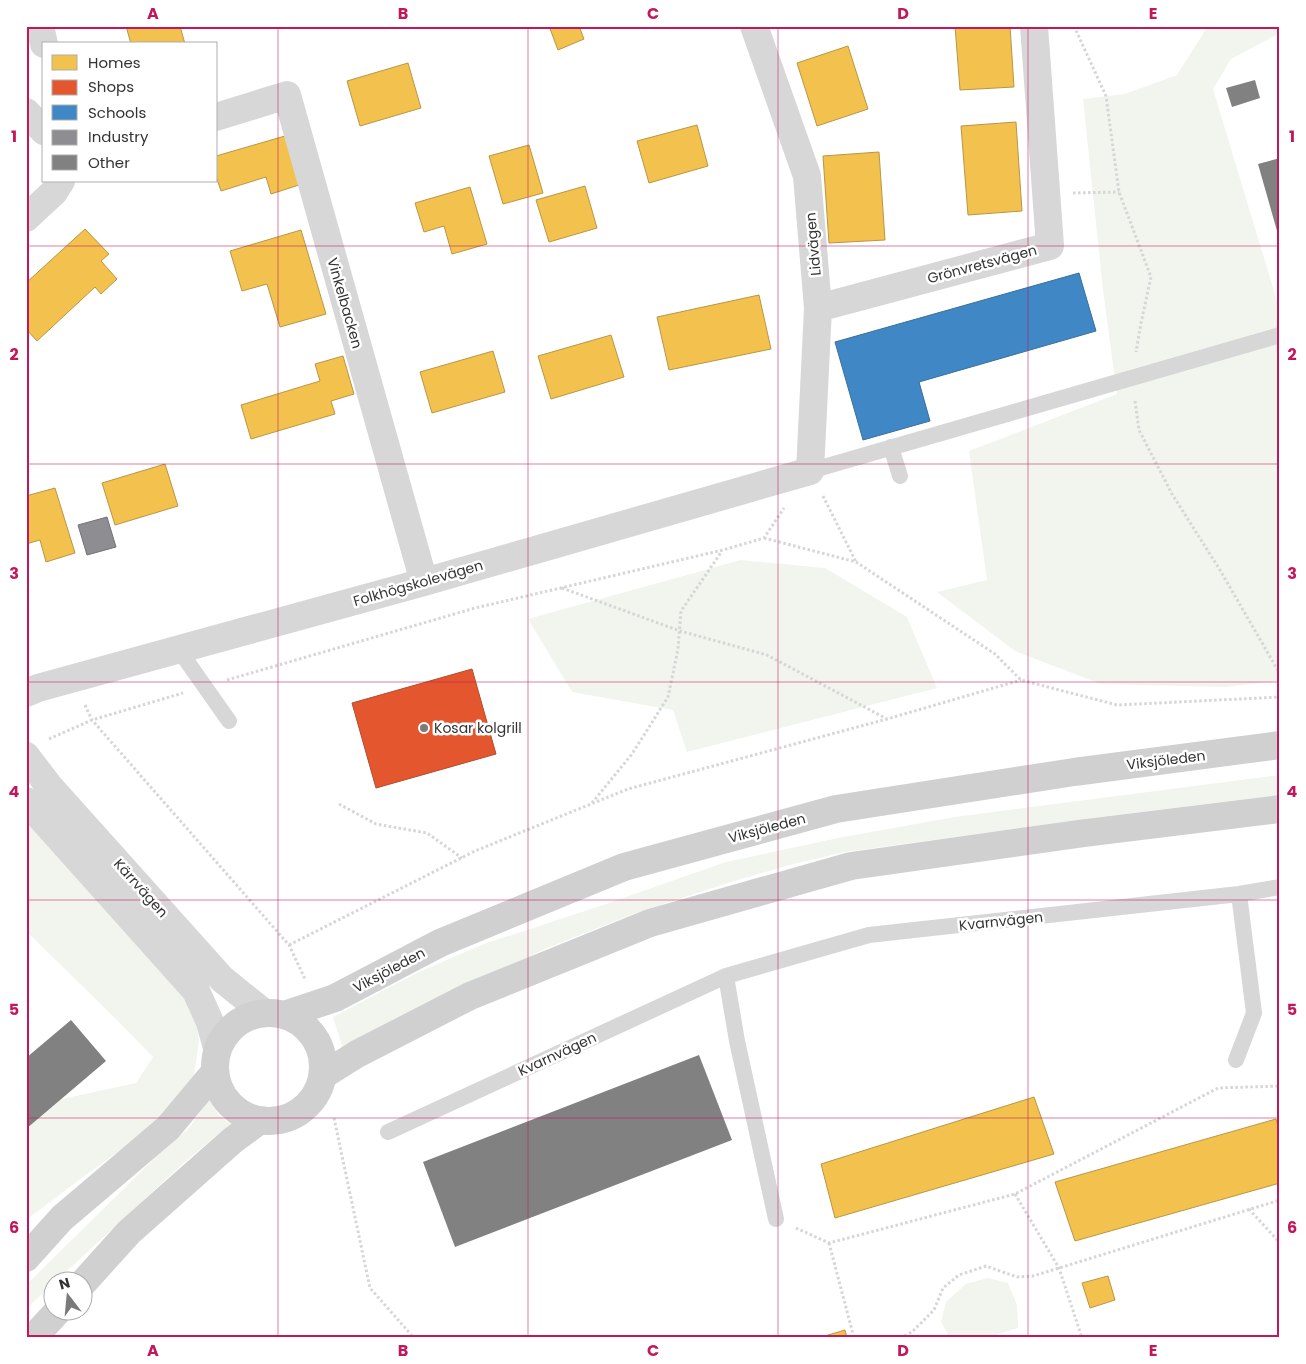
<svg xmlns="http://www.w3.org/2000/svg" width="1306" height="1364" font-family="Poppins,sans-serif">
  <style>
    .green { fill: #f1f5ed }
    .homes { fill: #f2c14e; stroke: #b99646 }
    .shops { fill: #e4572e; stroke: #af4c30 }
    .schools { fill: #3f88c5; stroke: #3b6e99 }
    .industry { fill: #8d8d92; stroke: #727276 }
    .building { fill: #818181 }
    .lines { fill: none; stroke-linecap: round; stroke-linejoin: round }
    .path { stroke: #d6d6d6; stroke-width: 3; stroke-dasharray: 2.5 2.5; stroke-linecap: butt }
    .lane { stroke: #d7d7d7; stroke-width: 16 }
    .street { stroke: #d7d7d7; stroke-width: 28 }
    .secondary { stroke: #d0d0d0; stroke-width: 28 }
    .grid { fill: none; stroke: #c2185b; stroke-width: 1; stroke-opacity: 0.55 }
    .poi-dot { fill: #7a7a7a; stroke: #fff; stroke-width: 2 }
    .labels { text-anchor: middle; stroke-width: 5; stroke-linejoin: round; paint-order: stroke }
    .street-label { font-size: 14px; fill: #333; stroke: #fff }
    .poi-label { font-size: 14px; fill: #333; stroke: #fff; text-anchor: start }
    .neatline { fill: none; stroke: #c2185b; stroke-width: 2 }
    .grid-label { font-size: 16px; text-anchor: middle; font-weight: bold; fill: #c2185b }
  </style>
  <rect width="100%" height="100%" fill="#fff"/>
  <path class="green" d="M1208,26H1280V33L1231,59L1213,89L1280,311V681L1225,687L1101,684L1015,651L937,592L987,580L969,451L1117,394L1103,290L1083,99L1125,94L1177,75Z
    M741,560L825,568L907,617L937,688L687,752L673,710L572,692L528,619Z
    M1280,775V795L1099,817L845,852L793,864L734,881L633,914L547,948L476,982L343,1049L333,1017L421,971L484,944L606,904L726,862L843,837L955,817Z
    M26,813L180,990L196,1019L199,1041L194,1076L175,1110L79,1180L26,1220V1129L62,1099L136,1083L153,1057L116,1019L26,931Z
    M209,1099C215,1112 223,1121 236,1126L222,1131L187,1160L56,1281L52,1282V1285L26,1309V1285L157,1156L189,1128Z
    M988,1278L1008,1283L1017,1305L1018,1328L986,1338H950L941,1322L946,1302L966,1284Z"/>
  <path class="homes" d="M126,26H180L185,44H131Z
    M549,26H579L584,39L558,50Z
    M955,26H1010L1014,87L960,90Z
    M848,46L868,109L817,126L797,63Z
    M408,63L421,108L360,126L347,81Z
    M1016,122L1022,211L968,215L961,126Z
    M697,125L708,166L649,183L637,141Z
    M285,136L299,185L271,194L266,177L221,191L216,176V156Z
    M529,145L543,193L503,204L489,156Z
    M879,152L885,240L829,243L823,156Z
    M585,186L597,228L549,242L536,200Z
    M470,187L487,244L452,254L444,226L424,232L415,203Z
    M85,229L109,254L101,261L117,279L101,294L95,287L37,341L26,329V283Z
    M301,230L326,314L280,327L267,284L242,291L230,251Z
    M759,295L771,349L669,370L657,317Z
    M611,335L624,377L551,399L538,356Z
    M493,351L505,392L432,413L420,372Z
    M343,356L354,394L331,401L335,414L251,439L241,405L320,381L315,364Z
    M165,464L178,506L115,525L102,483Z
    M55,488L75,553L46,562L40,540L26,544V496Z
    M1034,1097L1054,1154L835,1218L821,1164Z
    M1276,1119L1280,1134V1183L1075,1241L1055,1182Z
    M1108,1276L1115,1300L1090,1308L1082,1283Z
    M845,1330L847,1338H818Z"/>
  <path class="shops" d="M472,669L496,754L376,788L352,703Z"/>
  <path class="schools" d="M1079,273L1096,331L919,382L930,421L863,440L835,342Z"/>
  <path class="industry" d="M107,517L116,547L87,555L78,525Z"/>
  <path class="building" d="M1255,80L1260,98L1232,107L1226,88Z
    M1280,158V238H1279L1258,164Z
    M71,1020L106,1061L26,1129V1058Z
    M699,1055L732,1140L455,1247L423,1162Z"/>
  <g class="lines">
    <path class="path" d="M1074,26L1106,96L1119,192L1151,277L1141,323L1136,352
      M1073,193L1119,192
      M1135,401L1139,430L1172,494L1220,570L1280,674
      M823,496L856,562
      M764,538L856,562L995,654L1021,680L1117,705L1280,697
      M562,588L680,631L767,655L887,719
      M227,680L475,608L723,550L764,538L784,508
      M85,705L92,720L289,945L305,979
      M49,739L92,720L183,693
      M592,803L632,754L668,697L678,649L681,611L722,551
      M339,804L376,824L427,833L462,858
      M289,945L475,851L628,789L887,719L1021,680
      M334,1118L370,1288L414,1338
      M1015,1194L1059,1268L1082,1338
      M1249,1209L1280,1243
      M796,1228L829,1243L1015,1194L1218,1088L1280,1086
      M829,1243L854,1338
      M900,1338L912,1332L934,1310L943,1288L959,1275L986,1266L1017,1277L1033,1276L1280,1200"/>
    <path class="lane" d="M891,447L900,476
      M810,471L1280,335
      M179,650L229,721
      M726,976L737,1041L776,1219
      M1236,1060L1254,1013L1239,894
      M388,1132L726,976L869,935L1239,894L1280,887"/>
    <path class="street" d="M40,26L44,44
      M26,112L44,131
      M216,117L287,95L424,582
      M26,218L54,192L61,181
      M818,308L1050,246L1034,26
      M26,693L38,688L424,582L810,471L818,308L807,176L754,26
      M26,756L49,786L222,979L263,1012
      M26,801L196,991L210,1022L217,1048"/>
    <path class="secondary" d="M215 1067a54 54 0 1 1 108 0a54 54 0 1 1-108 0Z
      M284,1015L335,998L440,943L624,867L836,809L1074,772L1280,745
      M322,1076L357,1054L470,996L650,923L851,866L1085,833L1280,809
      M26,1258L62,1218L168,1128L214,1073
      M82,1284L129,1232L233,1140L259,1121
      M33,1338L57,1312"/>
  </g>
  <path class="grid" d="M278,26V1338M528,26V1338M778,26V1338M1028,26V1338M26,246H1280M26,464H1280M26,682H1280M26,900H1280M26,1118H1280"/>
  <circle class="poi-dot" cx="424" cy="728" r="5"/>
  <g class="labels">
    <g class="street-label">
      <text transform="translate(813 244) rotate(-95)" y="5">Lidvägen</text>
      <text transform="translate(982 264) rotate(-15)" y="5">Grönvretsvägen</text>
      <text transform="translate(345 303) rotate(74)" y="5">Vinkelbacken</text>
      <text transform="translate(418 583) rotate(-16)" y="5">Folkhögskolevägen</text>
      <text transform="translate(1166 760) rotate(-7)" y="5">Viksjöleden</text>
      <text transform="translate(767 828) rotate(-15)" y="5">Viksjöleden</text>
      <text transform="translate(141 888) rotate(48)" y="5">Kärrvägen</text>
      <text transform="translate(1001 921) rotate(-6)" y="5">Kvarnvägen</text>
      <text transform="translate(389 970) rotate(-28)" y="5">Viksjöleden</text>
      <text transform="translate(557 1054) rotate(-25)" y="5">Kvarnvägen</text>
    </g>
    <g class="poi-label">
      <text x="434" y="733">Kosar kolgrill</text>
    </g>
  </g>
  <rect width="1306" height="1364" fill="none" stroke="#ffffff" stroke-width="55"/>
  <rect x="42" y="42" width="175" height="140" fill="#ffffff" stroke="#adadad"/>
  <rect x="52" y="55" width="25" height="15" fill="#f2c14e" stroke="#adadad"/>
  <text x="88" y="68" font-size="15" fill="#333333">Homes</text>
  <rect x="52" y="80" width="25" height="15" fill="#e4572e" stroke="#adadad"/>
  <text x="88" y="92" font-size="15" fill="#333333">Shops</text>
  <rect x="52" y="105" width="25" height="15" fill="#3f88c5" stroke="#adadad"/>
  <text x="88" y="118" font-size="15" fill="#333333">Schools</text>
  <rect x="52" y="130" width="25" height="15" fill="#8d8d92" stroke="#adadad"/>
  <text x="88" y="142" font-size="15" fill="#333333">Industry</text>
  <rect x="52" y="155" width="25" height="15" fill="#818181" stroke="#adadad"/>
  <text x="88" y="168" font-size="15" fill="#333333">Other</text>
  <g transform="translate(68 1296) rotate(344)"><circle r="24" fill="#ffffff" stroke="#adadad"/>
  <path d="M0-4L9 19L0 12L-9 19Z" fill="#7a7a7a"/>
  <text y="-8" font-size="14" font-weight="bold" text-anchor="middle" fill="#333333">N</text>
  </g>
  <rect x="28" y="28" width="1250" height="1308" class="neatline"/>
  <g class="grid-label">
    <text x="153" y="19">A</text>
    <text x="403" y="19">B</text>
    <text x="653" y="19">C</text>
    <text x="903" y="19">D</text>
    <text x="1153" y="19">E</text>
    <text x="14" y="142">1</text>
    <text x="1292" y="142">1</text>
    <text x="14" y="360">2</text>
    <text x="1292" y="360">2</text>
    <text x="14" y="579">3</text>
    <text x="1292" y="579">3</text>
    <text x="14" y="797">4</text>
    <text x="1292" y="797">4</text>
    <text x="14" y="1015">5</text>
    <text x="1292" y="1015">5</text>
    <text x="14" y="1233">6</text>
    <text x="1292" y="1233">6</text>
    <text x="153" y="1356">A</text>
    <text x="403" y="1356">B</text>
    <text x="653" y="1356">C</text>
    <text x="903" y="1356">D</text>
    <text x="1153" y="1356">E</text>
  </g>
</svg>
